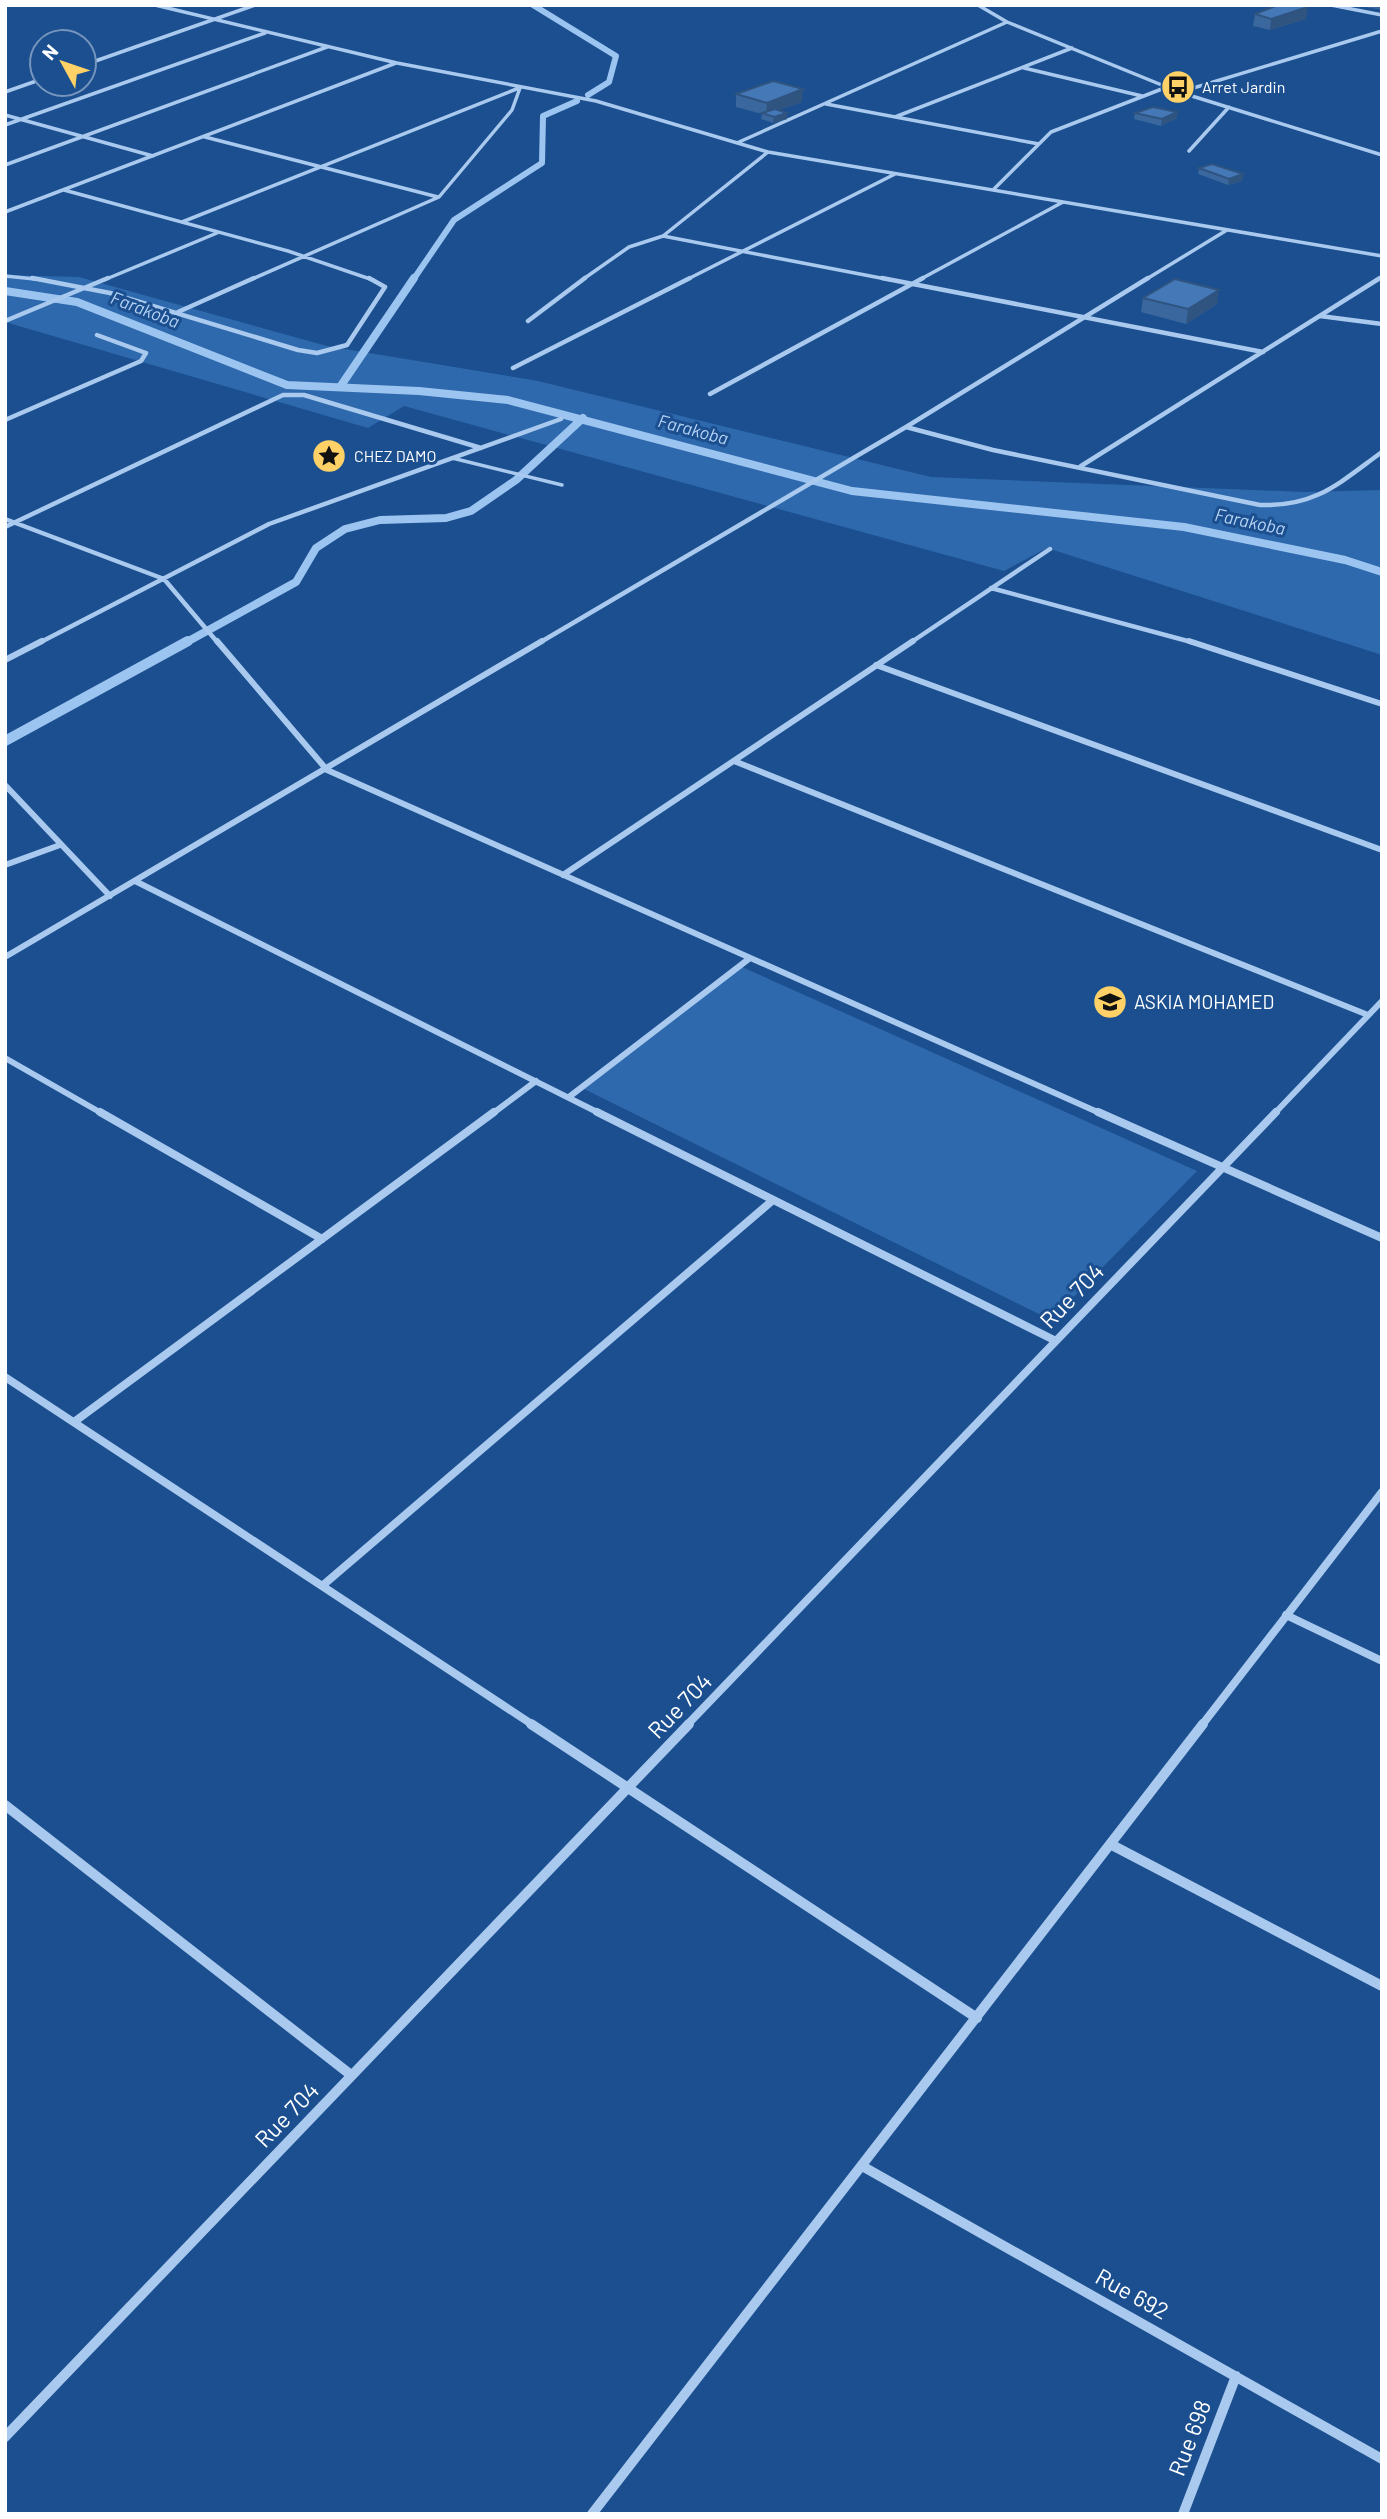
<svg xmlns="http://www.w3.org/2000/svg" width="1387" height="2519" font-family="Barlow,sans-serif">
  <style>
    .green { fill: #2e69ad }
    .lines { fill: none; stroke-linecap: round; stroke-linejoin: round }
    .stream-far2 { stroke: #9cc4f0; stroke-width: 6 }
    .stream-far1 { stroke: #9cc4f0; stroke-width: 8 }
    .stream { stroke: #9cc4f0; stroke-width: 10 }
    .service { stroke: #a9c9ee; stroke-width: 3.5 }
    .minor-far4 { stroke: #a9c9ee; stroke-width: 3.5 }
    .minor-far3 { stroke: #a9c9ee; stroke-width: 4.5 }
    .minor-far2 { stroke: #a9c9ee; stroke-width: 6 }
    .minor-far1 { stroke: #a9c9ee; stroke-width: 8 }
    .minor { stroke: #a9c9ee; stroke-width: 10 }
    .wall { fill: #3a679d }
    .shaded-wall { fill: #305480 }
    .building { fill: #4478b7; stroke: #305480; stroke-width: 2 }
    .labels { text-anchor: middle; stroke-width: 6; stroke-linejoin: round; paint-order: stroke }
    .far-poi-label { font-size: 16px; fill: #fff; stroke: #1b4f8f; text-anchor: start }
    .far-water-label { font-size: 18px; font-style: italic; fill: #b5d3f5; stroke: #1b4f8f }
    .poi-label { font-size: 19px; fill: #fff; stroke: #1b4f8f; text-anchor: start }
    .near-street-label { font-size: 23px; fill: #fff; stroke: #1b4f8f }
  </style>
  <rect width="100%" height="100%" fill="#1b4f8f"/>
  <path class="green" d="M5,275L79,277L327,346L538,381L931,477L1305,492L1382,490V655L1047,548L1004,571L404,406L368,428L5,322Z
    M742,967L1197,1171L1051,1320L582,1088Z"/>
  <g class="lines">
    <path class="stream-far2" d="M533,5L616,56L609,82L588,95
      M413,280L454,220L542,163L543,116L577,101"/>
    <path class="stream-far1" d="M5,291L77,302L287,385L419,391L508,400L852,491L1184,527L1345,560L1382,572
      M340,387L414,278
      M185,643L296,582L316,548L345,529L380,520L446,518L471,511L516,480L583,418"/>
    <path class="stream" d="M5,741L188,641"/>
    <path class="service" d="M452,458L562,485"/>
    <path class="minor-far4" d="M155,5L397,63L596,101L768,152L1382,256
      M978,5L1007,22L1179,92L1382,155
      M1331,5L1382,15
      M84,65L255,5
      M1024,68L1142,96
      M5,92L42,79
      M1180,92L1382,31
      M826,104L1039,144
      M5,115L153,156
      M895,117L1072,48
      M5,125L265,33
      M205,137L438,197
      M739,142L1007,22
      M1189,151L1229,107
      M5,165L327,47
      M64,190L288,251L373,280
      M993,190L1051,132L1167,87
      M5,212L396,63
      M182,222L519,88
      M663,236L891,280
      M5,276L45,280
      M104,280L217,233
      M250,280L439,197L512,110L520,88
      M582,280L629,247L663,236L768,152
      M686,280L895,174
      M919,280L1063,202
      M1145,280L1227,230
      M1377,280L1382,277"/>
    <path class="minor-far3" d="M32,278L110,293L298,350L317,353L347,345L385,287L369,278
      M882,278L1263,352
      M178,312L254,278
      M1320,316L1382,324
      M5,321L108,278
      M528,321L585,278
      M513,368L690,278
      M710,394L923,278
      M5,420L141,361L146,353L97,335
      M906,427L993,450L1260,505C1316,507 1339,483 1382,452
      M1081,466L1380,278
      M5,519L164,579L218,643
      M5,527L283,395H304L481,448
      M991,588L1195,643
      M39,643L269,524L561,419
      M539,643L906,427L1148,278
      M910,643L1050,549"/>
    <path class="minor-far2" d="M217,641L327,770L1102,1114
      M1189,641L1382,704
      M5,660L42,641
      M876,665L1382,850
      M734,761L1368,1015
      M5,785L110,896
      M5,865L60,845
      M563,875L913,641
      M135,881L601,1114
      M5,957L542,641
      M5,1058L103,1114
      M569,1097L750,958
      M492,1114L536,1081
      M1274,1114L1382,1001"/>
    <path class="minor-far1" d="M100,1112L322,1239
      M597,1112L1056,1341
      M1098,1112L1382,1238
      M5,1377L533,1725
      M74,1422L494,1112
      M322,1586L773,1200
      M1286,1615L1382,1661
      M687,1725L1276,1112
      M1202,1725L1382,1492"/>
    <path class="minor" d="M531,1724L977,2018
      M5,1805L351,2075
      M1110,1844L1382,1986
      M862,2166L1382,2459
      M5,2437L689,1724
      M592,2514L1203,1724
      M1183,2514L1236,2376"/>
  </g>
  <path class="wall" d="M1354,5H1382V10Z
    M1255,14L1306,19L1270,30L1253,26Z
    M736,94L802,102L779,110L787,119L773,123L761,119L762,114L736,107Z
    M1135,113L1177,118L1161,126L1134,119Z
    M1199,168L1243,174L1242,181L1228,185L1198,174Z
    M1143,298L1217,304L1186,324L1141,312Z"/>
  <path class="shaded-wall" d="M1308,7L1306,19L1270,30L1271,19Z
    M803,89L802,102L766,115L767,103Z
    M1177,112V118L1161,126L1162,119Z
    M787,113V119L773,123L774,117Z
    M1243,174L1242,181L1228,185L1229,179Z
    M1219,290L1217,304L1186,324L1188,309Z"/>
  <path class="building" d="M1278,5H1297L1308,7L1271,19L1255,14Z
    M773,81L803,89L767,103L736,94Z
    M1153,107L1177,112L1162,119L1135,113Z
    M775,109L787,113L774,117L762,113Z
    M1212,164L1243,174L1229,179L1199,168Z
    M1175,279L1219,290L1188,309L1143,298Z"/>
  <defs>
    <g id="bus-disc" transform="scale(1.75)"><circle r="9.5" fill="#ffd166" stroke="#1b4f8f"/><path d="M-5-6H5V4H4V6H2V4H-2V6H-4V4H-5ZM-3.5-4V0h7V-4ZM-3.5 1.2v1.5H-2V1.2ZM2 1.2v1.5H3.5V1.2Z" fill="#111"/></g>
    <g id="sight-disc" transform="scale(1.75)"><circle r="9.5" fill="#ffd166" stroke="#1b4f8f"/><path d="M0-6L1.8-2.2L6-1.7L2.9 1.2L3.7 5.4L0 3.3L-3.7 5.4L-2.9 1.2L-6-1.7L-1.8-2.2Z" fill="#111"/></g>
    <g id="school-disc" transform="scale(1.75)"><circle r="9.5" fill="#ffd166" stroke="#1b4f8f"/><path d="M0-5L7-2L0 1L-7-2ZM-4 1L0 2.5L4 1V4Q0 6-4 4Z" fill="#111"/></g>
  </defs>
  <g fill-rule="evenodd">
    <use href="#bus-disc" x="1178" y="87"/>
    <use href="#sight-disc" x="329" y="456"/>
    <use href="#school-disc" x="1110" y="1002"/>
  </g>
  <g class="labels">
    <g class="far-poi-label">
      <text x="1202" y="93">Arret Jardin</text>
      <text x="354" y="462">CHEZ DAMO</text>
    </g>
    <g class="far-water-label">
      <text transform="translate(145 310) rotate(21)" y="6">Farakoba</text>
      <text transform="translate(693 430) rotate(15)" y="6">Farakoba</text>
      <text transform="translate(1250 522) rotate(12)" y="6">Farakoba</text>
    </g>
    <g class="poi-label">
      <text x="1134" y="1009">ASKIA MOHAMED</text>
    </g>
    <g class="near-street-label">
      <text transform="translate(1072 1296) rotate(-46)" y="8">Rue 704</text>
      <text transform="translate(680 1706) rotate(-46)" y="8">Rue 704</text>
      <text transform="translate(287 2115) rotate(-46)" y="8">Rue 704</text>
      <text transform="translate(1132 2294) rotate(29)" y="8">Rue 692</text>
      <text transform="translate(1190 2438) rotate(-69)" y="8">Rue 698</text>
    </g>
  </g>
  <rect width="1387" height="2519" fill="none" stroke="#ffffff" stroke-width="14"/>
  <g transform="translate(63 63) rotate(310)"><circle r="33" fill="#1b4f8f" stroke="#7695bc" stroke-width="2"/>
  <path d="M0-5L12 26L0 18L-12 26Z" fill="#ffd166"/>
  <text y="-10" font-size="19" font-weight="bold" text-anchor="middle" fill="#ffffff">N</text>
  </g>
</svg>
